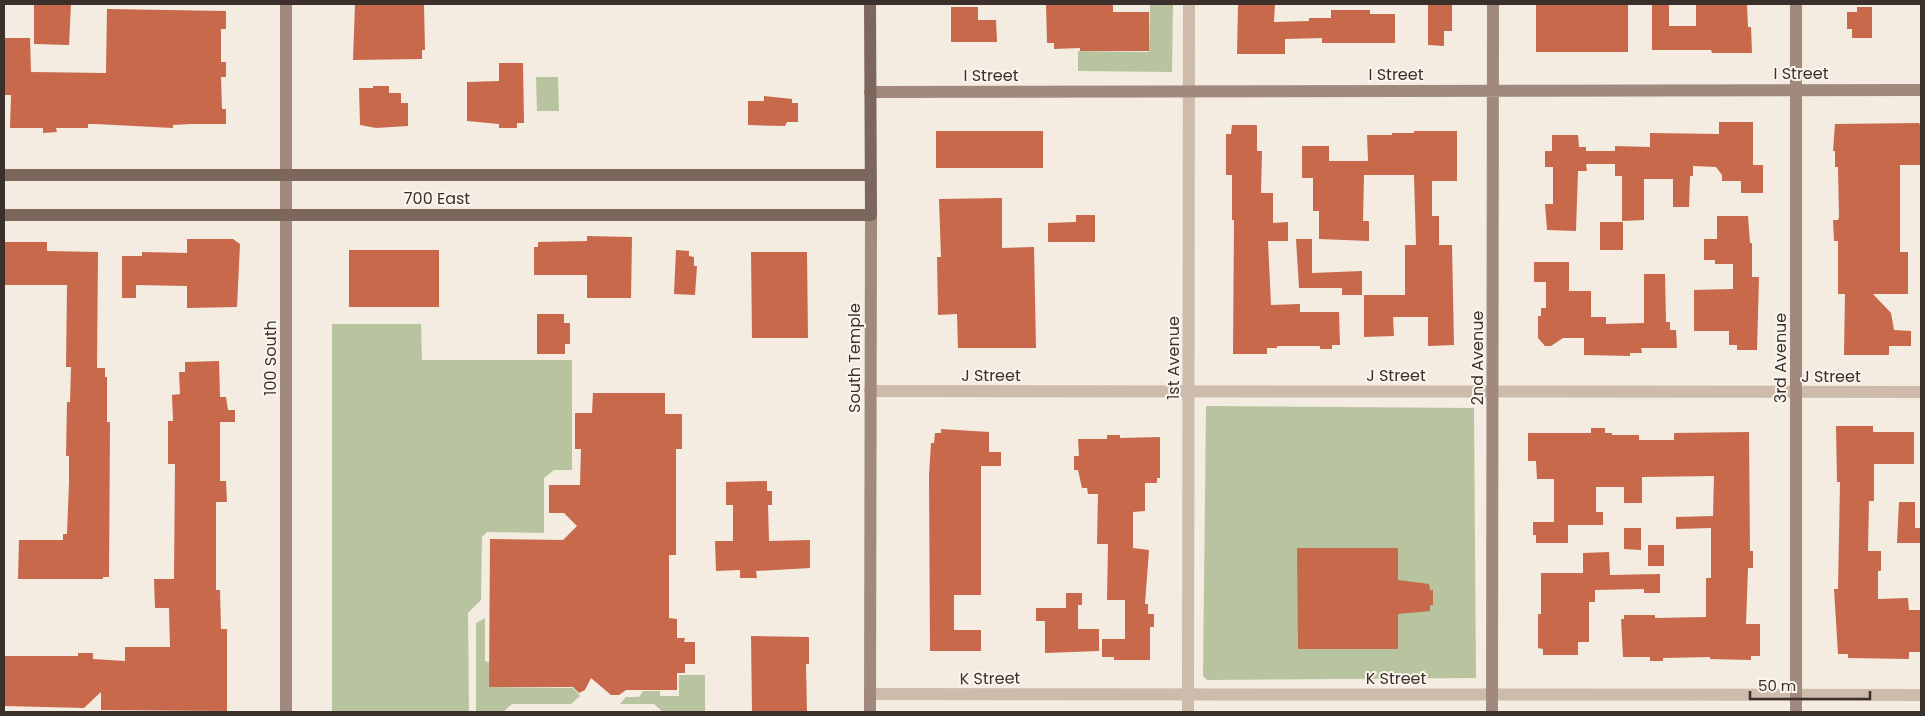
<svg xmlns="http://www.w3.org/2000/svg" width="1925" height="716" font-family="Poppins,sans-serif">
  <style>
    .green { fill: #b8c4a0 }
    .building { fill: #c8694b }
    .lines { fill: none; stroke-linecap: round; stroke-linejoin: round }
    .street { stroke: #cdbbac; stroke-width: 12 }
    .secondary { stroke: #a18a7d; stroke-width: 12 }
    .primary { stroke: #7d675c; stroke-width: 12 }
    .labels { text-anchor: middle; stroke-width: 4; stroke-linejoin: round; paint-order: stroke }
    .street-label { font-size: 16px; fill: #3b302b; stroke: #fbf5ee }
  </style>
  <rect width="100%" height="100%" fill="#f4ebe1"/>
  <path class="green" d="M1150,4H1173L1172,72L1078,71V51L1149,52Z
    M536,77H558L559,111H537Z
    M332,324H421L422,360H572V470H554L544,478V533L487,532L482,537L481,600L468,613L469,712H332Z
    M1206,406L1474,408L1476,678L1207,680L1203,676Z
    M485,618V661L489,662V687L573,688L580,696L571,704H512L503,712H476V623Z
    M679,675H705V712H663L654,704H620L626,697H639L643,691H660V696H679Z"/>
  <path class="building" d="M34,4H71L69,45L34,44Z
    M355,4H424L425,50H422V59L353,60Z
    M1046,4H1113V12H1149V51H1080V48L1054,49V43H1047Z
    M1238,4H1275L1274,22L1309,21V18H1331V10H1370V14H1395V43H1322V38L1285,39V54H1237Z
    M1428,4H1452V31H1444V46L1428,45Z
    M1536,4H1628V52H1536Z
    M1652,4H1669V26H1696V4H1747L1748,27H1751L1752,53H1712L1711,50H1652Z
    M951,7H978V20H996L997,42H951Z
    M1857,7H1872V38H1852V29H1847V12H1857Z
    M107,9L226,11V29H221V62H226V77H221L222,109H226V124H191L173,125V128L95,124H88V128H56L57,132L43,133V128H10L11,95H5L4,38H30L31,72L106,73Z
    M499,63H523L524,123H517V128H499V124L467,121V82L499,81Z
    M373,86H389V93H401V103H408V126L376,128L360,125L359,88H373Z
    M764,96L792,99V103H798V122H787L785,126L748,125V101H764Z
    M1719,122H1753V165H1763V193H1741V181H1722V175L1716,167L1693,166V176H1690L1689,207H1673V179H1644V220L1622,221V176H1615V164H1586L1587,171H1578L1576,231L1547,230L1545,204H1553V167H1545V151H1552V135H1578L1579,147H1586V151H1615V146L1650,147V133L1719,134Z
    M1919,123L1921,126V165H1900V252H1908V294H1873L1891,313L1894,330L1911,331V346H1889V355H1844L1845,294H1838V241H1834L1833,220H1838L1839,217L1838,167H1835V151H1833L1835,124Z
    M1232,125H1257V151H1262L1261,193H1273V223L1288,222V241H1268L1271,305L1300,304V312H1339L1340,345H1332V349H1320V346H1277V348H1267V354H1233L1234,220H1232V175H1226V134H1231Z
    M936,131H1043V168H936Z
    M1414,131H1457V181H1432V216H1439V245H1452L1454,345L1428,346V317H1393L1394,336L1364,337V295H1405V245H1416L1414,175H1364L1363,221H1369V241L1319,239V211H1313V178H1302V146H1329V161H1368L1367,135H1392V133H1414Z
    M1002,198V248L1034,247L1036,348H958L957,314L938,315L937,257H941L939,199Z
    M1076,215H1095V242H1048V223L1076,222Z
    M1717,216H1748L1750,243H1752V277H1759L1757,350H1737V345H1729V331H1694V290L1733,289V264H1715V260H1704V239H1717Z
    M1600,222H1623V250H1600Z
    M587,236L632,237L631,298H587V275H534V247H538V242L587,241Z
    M187,239H233L240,244L237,307L187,308V286L136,285V298H122V256H142V252L187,253Z
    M1296,239H1312V273L1362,271V295H1342V288H1299Z
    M4,242H47V251L98,252L97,368H105V377H107V422H110L109,577H103V579H18L19,540H63V534H67L69,482V456H66L67,402H70L71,367H66L67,285H4Z
    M349,250H439V307H349Z
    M676,250L689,251V256L694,257V266H697L695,295L674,294Z
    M751,252H807L808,338H752Z
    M1534,262H1569V291H1591V317H1606V324L1644,323V274H1665L1666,322H1670V330H1676L1677,348H1641L1642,353H1630V356L1584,355V338H1563L1551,346H1545L1538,338V316H1541V308H1546V282H1534Z
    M537,314H564V323H570V344H565V354H537Z
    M219,361L220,397H226L228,410H235V422H220V481H226L227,502H216V590H220L221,629H227V711L101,710V692L84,708L4,706V656H78V653H93V659L125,661V647H170L169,608H155L154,579H174L175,464H168V421H173L172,395L180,394L179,372H185V362Z
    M593,393H665V414H682V449H676V555H669V618L677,619V638H685L684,642H695V664H685V673H677V690H626L619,695H611L591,678L585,690L579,693L573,687H489L490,539L563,540L577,526L564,513H549V485H580L581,449H575V413H592Z
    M1836,426H1873V432H1914V464H1874V501H1869L1868,551H1881V571H1878V599L1908,598L1909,610H1921V652H1909V659L1848,658V654H1838L1834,589H1838L1840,482H1837Z
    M1591,428H1605V433H1612V435H1639V440H1674V433L1749,432L1750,551H1753V568H1748L1746,624H1760V656H1751V660L1710,659V657L1663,658V661H1650V657H1623L1621,619H1624V615H1655V618L1706,617V578H1711V528L1676,529V517L1713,516L1714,476L1642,477V503H1624V487H1596V512H1603V525H1568V543H1536V535H1533V522H1554V479H1537L1536,461H1528V433H1591Z
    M941,429L989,432V452H1001V466H981V595H954V630H981V651H930L929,475L931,443H934L935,433H941Z
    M1107,435H1120V438L1160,437V478H1157V483H1145V511L1133,512V548L1149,550L1145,604H1148V614H1154V627H1150V660H1114V657H1102V639H1125V600H1107L1108,544H1097L1098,494H1088L1087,488H1082L1078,470H1074V456H1079L1078,439H1107Z
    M767,481V491H772V505H768L769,541L810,540V568L756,571L757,578H740V570L716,571L715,541H733V505H726V482Z
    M1899,502H1915V528H1921V543H1897Z
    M1624,528H1641V550L1624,549Z
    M1648,545H1664V566H1648Z
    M1297,548H1398V580L1429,584L1430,590H1433V605H1430V611L1398,614V649H1298Z
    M1609,552L1610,575L1660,574V593H1644V589L1595,590V602H1589V642H1578V655H1543V649L1538,648V614H1541V573H1583V553Z
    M1066,593H1082V605H1078V629H1099V651L1045,653V621H1036V608H1066Z
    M751,636L809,637V664H806L807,712H752Z"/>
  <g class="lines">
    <path class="street" d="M870,391L1921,392
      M870,694L1921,695
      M1188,712L1189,4"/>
    <path class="secondary" d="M286,4V712
      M870,92L1921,90
      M870,712L871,215
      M1492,712L1493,4
      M1796,712V4"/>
    <path class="primary" d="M4,175H870
      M4,215H871L870,4"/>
  </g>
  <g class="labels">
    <g class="street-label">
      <text x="1801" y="79">I Street</text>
      <text x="1396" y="80">I Street</text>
      <text x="991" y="81">I Street</text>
      <text x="437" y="204">700 East</text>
      <text transform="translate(270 358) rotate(-90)" y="6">100 South</text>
      <text transform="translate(854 358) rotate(-90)" y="6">South Temple</text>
      <text transform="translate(1173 358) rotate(-90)" y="6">1st Avenue</text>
      <text transform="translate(1477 358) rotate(-90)" y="6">2nd Avenue</text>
      <text transform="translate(1780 358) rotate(-90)" y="6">3rd Avenue</text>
      <text x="991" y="381">J Street</text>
      <text x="1396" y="381">J Street</text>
      <text x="1831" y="382">J Street</text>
      <text transform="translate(990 678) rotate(-1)" y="6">K Street</text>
      <text x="1396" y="684">K Street</text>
    </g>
  </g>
  <rect width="1925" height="716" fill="none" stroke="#3b302b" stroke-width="10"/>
  <path d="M1750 691v8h120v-8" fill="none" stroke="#3b302b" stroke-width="2.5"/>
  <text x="1758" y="691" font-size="15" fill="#3b302b" stroke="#fbf5ee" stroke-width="4" paint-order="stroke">50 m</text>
</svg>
